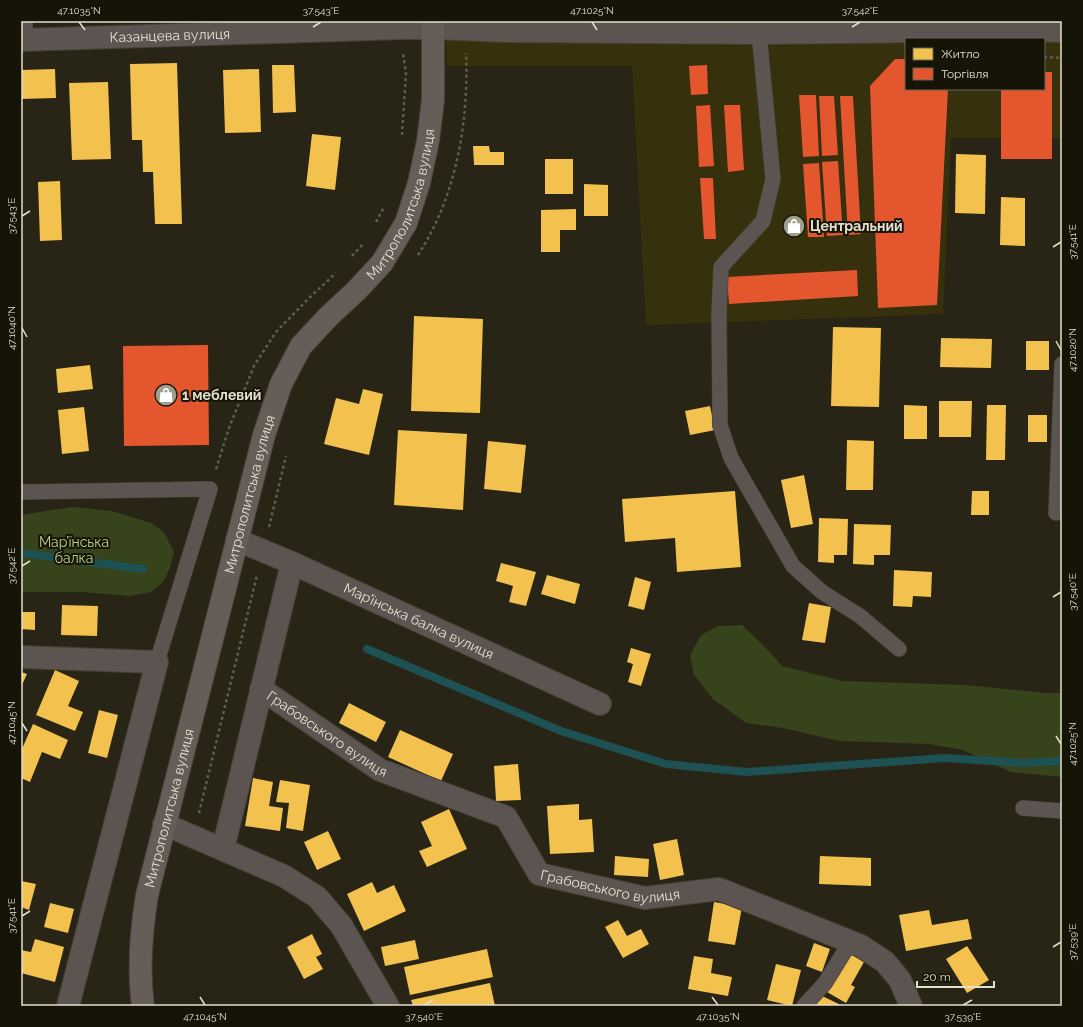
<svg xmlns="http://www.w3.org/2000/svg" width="1083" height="1027" font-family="Raleway,sans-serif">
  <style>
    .built { fill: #37300d; fill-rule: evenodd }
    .green { fill: #37431a }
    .homes { fill: #f2c14e }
    .shops { fill: #e4572e }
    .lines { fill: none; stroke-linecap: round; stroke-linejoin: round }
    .stream { stroke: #1e5153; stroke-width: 8 }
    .service-casing { stroke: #444235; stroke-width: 16 }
    .minor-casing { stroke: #444235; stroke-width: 24 }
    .secondary-casing { stroke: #444235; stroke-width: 24 }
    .path { stroke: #625c56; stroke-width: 2.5; stroke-dasharray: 3 3; stroke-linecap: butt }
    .service { stroke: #5b5450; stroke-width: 15 }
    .minor { stroke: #5b5450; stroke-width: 22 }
    .secondary { stroke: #665d58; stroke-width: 22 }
    .ticks { fill: none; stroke: #e3e0cf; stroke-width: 1.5 }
    .labels { text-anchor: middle; stroke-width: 4; stroke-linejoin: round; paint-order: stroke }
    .street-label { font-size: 14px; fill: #e3e0cf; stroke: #161307 }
    .poi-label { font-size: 14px; font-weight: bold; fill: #e3e0cf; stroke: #161307; text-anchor: start }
    .park-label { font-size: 14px; fill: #b9d58a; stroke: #161307 }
    .neatline { fill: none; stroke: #e3e0cf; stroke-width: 1.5 }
    .ticks-label { font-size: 10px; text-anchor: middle; fill: #e3e0cf }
  </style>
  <rect width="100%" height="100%" fill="#282516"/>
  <path class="built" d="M445,21H1062V138H951L943,314L646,325L632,66H447ZM906,39H1044V89H906Z"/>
  <path class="green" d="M72,507L112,511L151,523L164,532L174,552L170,568L163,582L151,592L130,596L82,592H21V515Z
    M742,625L767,649L782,666L843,681L966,685L1045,693H1062V777L1011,772L963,750L930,744L839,741L783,728L746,723L713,699L694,675L690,655L701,635L718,626Z"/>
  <path class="homes" d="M177,63L182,224H155L153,172H143L142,140H132L130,64Z
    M272,65H294L296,112L273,113Z
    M55,69L56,98L21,99V70Z
    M259,69L261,132L225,133L223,70Z
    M108,82L111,159L72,160L69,83Z
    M312,134L341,137L335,190L306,186Z
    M473,146H489L490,152H504V165H474Z
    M956,154L986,155L985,214L955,213Z
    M545,159H573V194H545Z
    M60,181L62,240L40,241L38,182Z
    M584,184L608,185V216H584Z
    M1001,197L1025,198V246L1000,245Z
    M576,209V230H560V252H541V210Z
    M414,316L483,319L480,413L411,411Z
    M833,327L881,328L879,407L831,406Z
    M941,338L992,339L991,368L940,367Z
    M1026,341H1049V370H1026Z
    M90,365L93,389L58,393L56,369Z
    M363,389L383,394L369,455L324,444L336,398L359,404Z
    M939,401H972L971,437H939Z
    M904,405L927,406V439H904Z
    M987,405H1006L1005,460H986Z
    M710,406L715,430L690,435L685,411Z
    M84,407L89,451L62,454L58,410Z
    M1028,415H1047V442H1028Z
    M398,430L467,434L463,510L394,505Z
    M847,440L874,441L873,490H846Z
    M488,441L526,445L521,493L484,489Z
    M804,475L813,524L791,528L781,480Z
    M735,491L741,567L677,572L675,538L625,542L622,499Z
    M972,491H989V515H971Z
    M819,518L848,519L847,555H834V563L818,562Z
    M854,524L891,525L890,555H874V565L853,564Z
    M501,563L536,572L526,606L509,602L513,586L496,581Z
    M894,570L932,572L931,597L913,596L912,607L893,606Z
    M547,575L580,584L575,604L541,594Z
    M635,577L651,582L644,610L628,606Z
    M809,603L831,607L825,643L802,640Z
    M62,605L98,606L97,636L61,635Z
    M21,612H35V630L21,629Z
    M631,648L651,654L641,686L628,682L633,664L627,662Z
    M55,670L79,681L68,706L83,712L75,731L36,715Z
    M21,672L27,674L21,687Z
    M349,703L386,722L376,742L339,723Z
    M99,710L118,715L107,758L88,753Z
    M33,724L68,740L60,759L42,752L30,782L21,778V751Z
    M400,730L453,754L441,781L388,757Z
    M518,764L521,800L496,801L494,766Z
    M253,778L273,782L269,806L283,808L280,831L245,826Z
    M280,780L310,785L303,831L286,828L289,803L276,802Z
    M579,804V820L592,819L594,852L550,854L547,806Z
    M449,809L467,849L427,867L419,851L432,846L421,822Z
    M328,831L341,859L317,870L304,842Z
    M677,839L684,875L660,880L653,844Z
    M615,856L649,859L648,877L614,875Z
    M820,856L871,858V886L819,884Z
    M21,881L36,884L29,910L21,907Z
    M372,882L377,893L394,885L406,911L364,931L347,894Z
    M714,902L742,907L735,945L708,941Z
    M50,903L74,909L68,933L44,927Z
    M929,910L932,925L968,919L972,939L906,951L899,915Z
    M618,920L627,936L641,929L649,944L623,958L605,927Z
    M312,934L322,954L316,957L323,969L304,979L287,947Z
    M35,939L64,947L55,982L21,973V950L31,952Z
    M415,940L419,959L385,966L381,947Z
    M814,943L830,949L822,972L806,966Z
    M967,946L989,980L967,993L946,959Z
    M487,949L493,977L410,995L404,967Z
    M850,954L864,962L851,985L855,987L846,1003L827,992L836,976L838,977Z
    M694,956L713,959L711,973L732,977L728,996L688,989Z
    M776,964L801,970L792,1006L767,1000Z
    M490,983L495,1006H413L411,1000Z
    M818,994L843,1006H813Z"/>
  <path class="shops" d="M895,59H906V89H948L937,305L878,308L870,86Z
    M707,65L708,94L691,95L689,66Z
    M1044,72H1052V159H1001V89H1044Z
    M799,95H816L819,156L803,157Z
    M819,96H834L838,155L822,156Z
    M840,96H853L861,234L848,235Z
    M710,105L714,166L699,167L696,106Z
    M724,105H740L744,170L728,172Z
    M838,161L843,235L827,236L822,162Z
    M819,163L824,237H808L803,164Z
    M700,178H713L716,239H704Z
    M857,270L858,296L729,304L727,277Z
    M208,345L209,445L124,446L123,346Z"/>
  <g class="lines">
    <path class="stream" d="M21,553L143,569
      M367,649L561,731L666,764L747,772L945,758L1024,763L1062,761"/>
    <g class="service-casing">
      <path id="service" d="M759,33L773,179L763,221L721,267L719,313L720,425L731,458L793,566L822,592L860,616L899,649
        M25,40V21
        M21,492L210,489L157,662
        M1056,513L1062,364
        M1023,808L1062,811
        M804,1006L825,983L851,941"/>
    </g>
    <g class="minor-casing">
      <g id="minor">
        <path id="s1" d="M21,40L402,28H434L506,31L759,33L1022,30L1062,31"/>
        <path id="s2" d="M237,540L292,563L600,704"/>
        <path d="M21,657L157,662L68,1006"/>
        <path id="s3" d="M261,689L380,770L506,817L539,874L645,898L719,889L861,946L885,962L900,980L911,1006"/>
        <path d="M164,824L284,876L317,897L341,925L388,1006"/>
        <path d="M223,849L292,563"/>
      </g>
    </g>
    <g class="secondary-casing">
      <g id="secondary">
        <path id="s4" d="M143,1006C138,969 141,932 147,895L264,435L281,384L301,346L328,317L357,290L382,263L406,223L419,183L428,141L433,100V21"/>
      </g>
    </g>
    <path class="path" d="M1044,57L1062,58
      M402,135L406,73L403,54
      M376,222L384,207
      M418,255C456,197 469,122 466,53
      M352,256L363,244
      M216,469L229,428L254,366L276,332L308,299L336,273
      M269,527L286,456
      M199,813L257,575"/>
    <use href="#service" class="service"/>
    <use href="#minor" class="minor"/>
    <use href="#secondary" class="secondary"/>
  </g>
  <path class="ticks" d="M79,22L85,30M592,22L597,30M313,27L321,22M852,27L860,22M22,216L30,211M1053,247L1061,242M22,328L27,337M1056,341L1061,350M22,566L30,561M1053,597L1061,592M22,723L27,731M1056,736L1061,744M22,916L30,911M1053,947L1061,942M200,997L205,1005M712,997L718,1005M424,1005L433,1000M963,1005L972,1000"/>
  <defs>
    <g id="shop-disc" transform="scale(1.15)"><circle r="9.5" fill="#a29f8e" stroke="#161307"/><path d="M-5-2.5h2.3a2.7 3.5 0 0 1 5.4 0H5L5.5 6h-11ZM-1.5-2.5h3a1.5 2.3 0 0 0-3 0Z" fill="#fff"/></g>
  </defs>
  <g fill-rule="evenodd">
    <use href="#shop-disc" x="794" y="226"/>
    <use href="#shop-disc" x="166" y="395"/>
  </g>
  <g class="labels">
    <g class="street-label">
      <text dy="5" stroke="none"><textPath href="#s1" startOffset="149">Казанцева вулиця</textPath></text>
      <text dy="5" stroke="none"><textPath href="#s4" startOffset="861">Митрополитська вулиця</textPath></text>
      <text dy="5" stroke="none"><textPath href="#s4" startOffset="525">Митрополитська вулиця</textPath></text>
      <text dy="5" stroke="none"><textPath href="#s2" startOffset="199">Мар’їнська балка вулиця</textPath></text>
      <text dy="5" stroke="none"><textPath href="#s3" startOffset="80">Грабовського вулиця</textPath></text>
      <text dy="5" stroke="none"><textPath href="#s4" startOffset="201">Митрополитська вулиця</textPath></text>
      <text dy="5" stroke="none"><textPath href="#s3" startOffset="417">Грабовського вулиця</textPath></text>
    </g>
    <g class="poi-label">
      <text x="810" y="231">Центральний</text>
      <text x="182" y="400">1 меблевий</text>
    </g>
    <g class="park-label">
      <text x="74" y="547">Мар’їнська<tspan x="74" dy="16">балка</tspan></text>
    </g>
  </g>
  <rect width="1083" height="1027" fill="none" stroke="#161307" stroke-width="44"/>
  <rect x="905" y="38" width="140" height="52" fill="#161307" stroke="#686557"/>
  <rect x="913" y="48" width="20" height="12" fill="#f2c14e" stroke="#686557"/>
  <text x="941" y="58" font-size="12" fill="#e3e0cf">Житло</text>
  <rect x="913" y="68" width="20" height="12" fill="#e4572e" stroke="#686557"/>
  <text x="941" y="78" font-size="12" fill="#e3e0cf">Торгівля</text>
  <path d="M917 981v6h77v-6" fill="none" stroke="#e3e0cf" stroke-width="2"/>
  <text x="923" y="981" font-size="12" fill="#e3e0cf" stroke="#161307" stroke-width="3" paint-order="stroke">20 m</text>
  <rect x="22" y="22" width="1039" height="983" class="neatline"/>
  <g class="ticks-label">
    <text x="79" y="14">47.1035°N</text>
    <text x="321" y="14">37.543°E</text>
    <text x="592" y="14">47.1025°N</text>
    <text x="860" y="14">37.542°E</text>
    <text transform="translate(11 216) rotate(-90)" y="4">37.543°E</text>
    <text transform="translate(1072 242) rotate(-90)" y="4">37.541°E</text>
    <text transform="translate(11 328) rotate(-90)" y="4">47.1040°N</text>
    <text transform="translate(1072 350) rotate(-90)" y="4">47.1020°N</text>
    <text transform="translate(11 566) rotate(-90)" y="4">37.542°E</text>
    <text transform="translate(1072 592) rotate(-90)" y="4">37.540°E</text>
    <text transform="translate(11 723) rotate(-90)" y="4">47.1045°N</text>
    <text transform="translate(1072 744) rotate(-90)" y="4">47.1025°N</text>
    <text transform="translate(11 916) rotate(-90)" y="4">37.541°E</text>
    <text transform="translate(1072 942) rotate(-90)" y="4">37.539°E</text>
    <text x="205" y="1020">47.1045°N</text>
    <text x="424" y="1020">37.540°E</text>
    <text x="718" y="1020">47.1035°N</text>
    <text x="963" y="1020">37.539°E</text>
  </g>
</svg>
